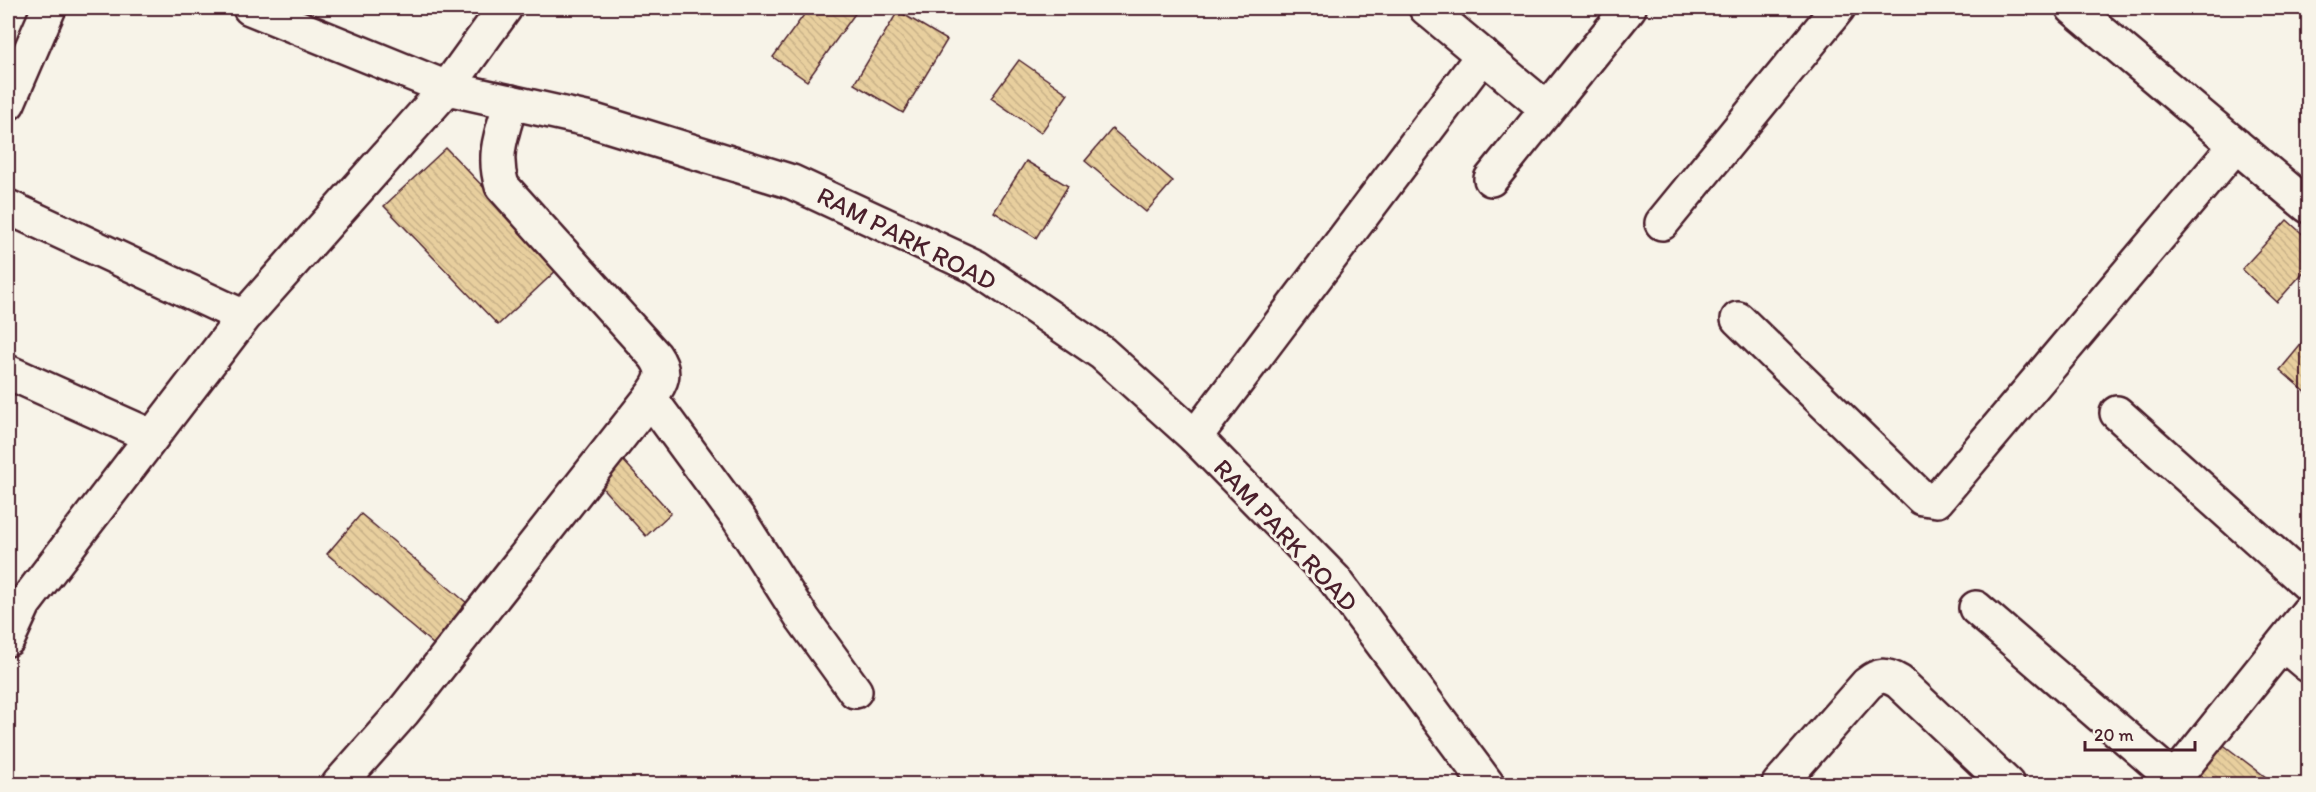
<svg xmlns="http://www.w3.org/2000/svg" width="2316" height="792" font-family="Itim,sans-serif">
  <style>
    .building { fill: url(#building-back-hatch); stroke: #4a1f2b; stroke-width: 1.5 }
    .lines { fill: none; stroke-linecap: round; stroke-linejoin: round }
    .minor-casing { stroke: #4a1f2b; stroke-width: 38 }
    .tertiary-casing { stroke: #4a1f2b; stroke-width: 38 }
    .minor { stroke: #f7f3e8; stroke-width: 33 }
    .tertiary { stroke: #f7f3e8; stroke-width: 33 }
    .labels { text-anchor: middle; stroke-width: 6; stroke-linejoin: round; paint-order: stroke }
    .street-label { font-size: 26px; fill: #4a1f2b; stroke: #f7f3e8 }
  </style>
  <defs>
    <pattern id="building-back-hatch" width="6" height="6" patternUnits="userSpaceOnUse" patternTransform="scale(1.5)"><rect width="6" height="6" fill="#e8cf9e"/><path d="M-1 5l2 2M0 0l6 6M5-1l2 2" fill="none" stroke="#c8b188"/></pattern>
  </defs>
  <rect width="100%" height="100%" fill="#f7f3e8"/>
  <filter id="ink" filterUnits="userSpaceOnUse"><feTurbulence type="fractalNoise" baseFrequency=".0167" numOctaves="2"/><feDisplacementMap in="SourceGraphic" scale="12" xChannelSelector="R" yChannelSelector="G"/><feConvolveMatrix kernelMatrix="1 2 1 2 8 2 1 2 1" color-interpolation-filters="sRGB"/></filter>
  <g filter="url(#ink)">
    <path class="building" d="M809,8H859L807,81L773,57Z
      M898,11L947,40L903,113L854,84Z
      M1019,60L1068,94L1041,133L991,98Z
      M1112,129L1173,181L1146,212L1085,161Z
      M446,148L560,267L498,325L384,206Z
      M1026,161L1068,186L1036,238L994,212Z
      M2287,220L2308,239V267L2277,302L2242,269Z
      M2308,336V394L2280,370Z
      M622,459L671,513L646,536L597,482Z
      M361,514L467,603L433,644L327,554Z
      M2217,740L2275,784H2197L2189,778Z"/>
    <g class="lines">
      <g class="minor-casing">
        <path id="minor" d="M1426,8L1547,109
          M2073,8L2308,206
          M511,102C502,133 492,154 502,186L655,356C667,373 662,382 650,398L739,519L803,619L855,691
          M8,103L49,8
          M1491,179L1629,8
          M8,207L244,317
          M1662,223L1838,8
          M1738,319L1922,498L1937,500L2236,145
          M8,372L151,436
          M2117,413L2308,584
          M1195,437L1483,55
          M1976,608L2174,779
          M8,639L24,604L244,317L447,88L505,8
          M2283,644L2308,665
          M339,784L403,712L650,398
          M1779,784L1867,684C1879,674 1886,674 1899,682L2007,784"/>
      </g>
      <g class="tertiary-casing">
        <path id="tertiary" d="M250,8L447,88L591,120L792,182L976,267L1102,353L1195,437L1335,580L1487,784
          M2170,784L2308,612"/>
      </g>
      <use href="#minor" class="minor"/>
      <use href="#tertiary" class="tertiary"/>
    </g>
  </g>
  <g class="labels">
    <g class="street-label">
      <text transform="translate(907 238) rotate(27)" y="9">RAM PARK ROAD</text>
      <text transform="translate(1286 535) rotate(47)" y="9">RAM PARK ROAD</text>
    </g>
  </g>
  <rect width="2316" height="792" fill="none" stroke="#f7f3e8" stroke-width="30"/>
  <rect x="15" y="15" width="2286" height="762" fill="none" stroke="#4a1f2b" stroke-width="2" filter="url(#ink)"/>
  <path d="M2085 741v9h110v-9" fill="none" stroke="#4a1f2b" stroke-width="3"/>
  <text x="2094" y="741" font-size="18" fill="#4a1f2b" stroke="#f7f3e8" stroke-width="4.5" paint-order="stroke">20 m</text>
</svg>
